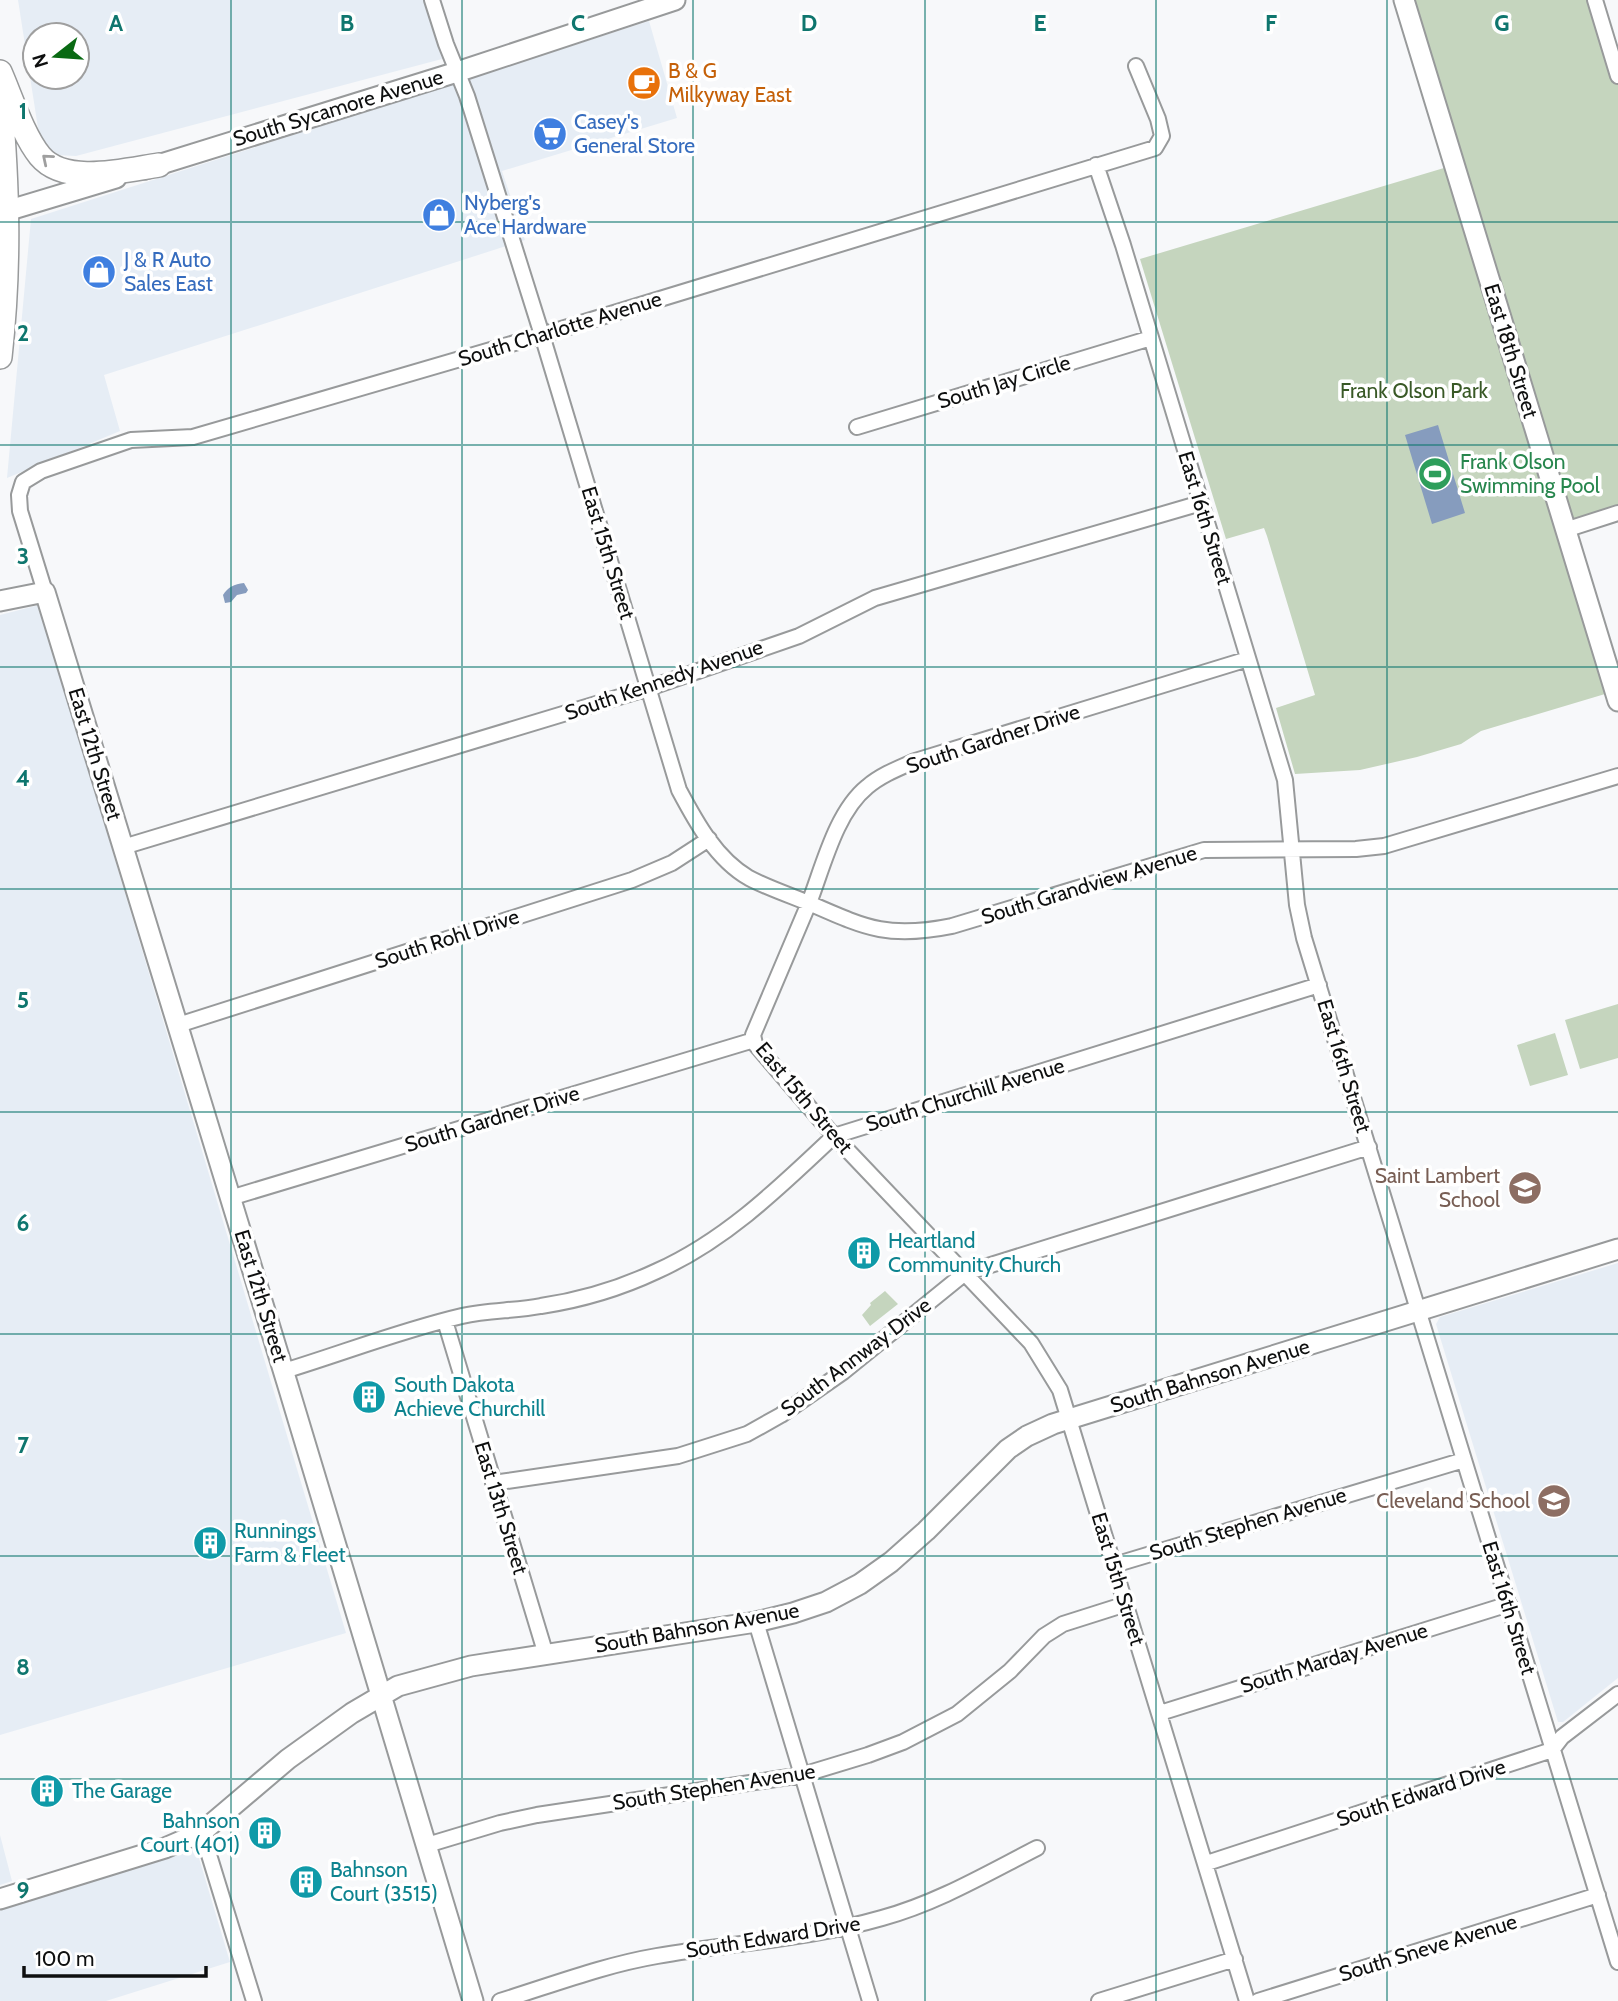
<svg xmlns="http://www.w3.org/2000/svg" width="1618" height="2001" font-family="Cabin,sans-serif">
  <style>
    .built { fill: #e6edf5; fill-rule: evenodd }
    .green { fill: #c5d5be }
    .water { fill: #869cbe }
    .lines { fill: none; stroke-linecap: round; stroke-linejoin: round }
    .street-casing { stroke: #989a9b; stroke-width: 18 }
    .secondary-casing { stroke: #989a9b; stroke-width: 23 }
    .primary-casing { stroke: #989a9b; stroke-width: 26 }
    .street { stroke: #fff; stroke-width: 14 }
    .secondary { stroke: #fff; stroke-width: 19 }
    .primary { stroke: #fff; stroke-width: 23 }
    .oneway { stroke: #9f9f9f }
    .grid { fill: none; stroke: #0f766e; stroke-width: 2; stroke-opacity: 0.55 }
    .labels { text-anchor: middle; stroke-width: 7; stroke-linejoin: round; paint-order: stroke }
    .food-label { font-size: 21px; fill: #c56008; stroke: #fff; text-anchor: start }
    .street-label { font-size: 21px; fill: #0e0f0f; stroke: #fff }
    .shop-label { font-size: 21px; fill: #366cbe; stroke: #fff; text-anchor: start }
    .park-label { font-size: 21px; fill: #395926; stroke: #fff }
    .leisure-label { font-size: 21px; fill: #27864d; stroke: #fff; text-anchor: start }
    .education-label { font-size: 21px; fill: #785e54; stroke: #fff; text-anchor: end }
    .culture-label { font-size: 21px; fill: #0d838f; stroke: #fff; text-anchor: start }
    .grid-label { font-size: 23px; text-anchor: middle; font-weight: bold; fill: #0f766e; stroke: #fff; stroke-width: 7; stroke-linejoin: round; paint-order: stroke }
  </style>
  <rect width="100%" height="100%" fill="#f7f8fa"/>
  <path class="built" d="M18,0H424L442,59L76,156L56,155L44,146L38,128ZM35,35H77V77H35Z
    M649,21L677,118L502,171L525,240L104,375L120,431L7,478L31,219Z
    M39,605L346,1633L0,1735V615Z
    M1618,1263V1678L1563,1722H1558L1436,1324L1440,1317Z
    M0,1835L12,1881L0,1885Z
    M196,1848L230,1962L106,2001H0V1909Z"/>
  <path class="green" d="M1404,0H1595L1618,76V514L1565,530L1605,694L1481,731L1461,744L1417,757L1360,770L1295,774L1276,708L1315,695L1267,536L1264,528L1226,539L1140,259L1454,165Z
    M1618,1004V1058L1580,1069L1565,1020Z
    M1555,1033L1568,1075L1530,1086L1517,1045Z
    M885,1291L898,1304L870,1326L862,1315L871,1305L870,1303Z"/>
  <path class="water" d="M1438,425L1465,513L1432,524L1405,435Z
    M244,583L248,590L246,593L237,595L231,602L225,603L223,595C228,587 234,584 244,583Z"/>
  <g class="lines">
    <g class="street-casing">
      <path id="street" d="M432,0L446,44L467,96L542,335L679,790C696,822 716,859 749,878C768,888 789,895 809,903L753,1035L755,1044L834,1136L1031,1343L1060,1390L1247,2001
        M1595,0L1618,76
        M1096,165L1123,245L1285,780L1297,905L1304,938L1618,1962
        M857,427L1151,338
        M1565,530L1618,513
        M45,592L20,511L19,495L23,482L41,471L131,440L193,437L542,335L1155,148L1162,136L1158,119L1136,66
        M1248,659L915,761C899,768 881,775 867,787C836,812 823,867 809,903C866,928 888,939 952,926L1204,850L1356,849L1384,846L1618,776
        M123,847L649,688L799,636L875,598L1201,503
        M178,1025L632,880L672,863L709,839
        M230,1198L754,1040
        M445,1321L546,1655
        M284,1371C343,1353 402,1330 462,1316C487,1310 515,1311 541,1306C581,1300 621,1288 657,1271C726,1240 780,1187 834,1136L1319,985
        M493,1483L678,1456L747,1434L781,1415L843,1372L965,1273L1369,1147
        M1114,1565L1464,1460
        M756,1622L870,2001
        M1160,1713L1509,1604
        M202,1832L254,2001
        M427,1845L500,1823L537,1815L802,1775L868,1755L903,1742L957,1714L1010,1671L1044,1636L1063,1624L1126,1604
        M1207,1863L1552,1750L1562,1737L1618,1694
        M500,2001C552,1985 604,1965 657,1956C732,1943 809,1939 882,1918C937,1903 986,1874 1037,1848
        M1099,2001L1235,1959
        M1258,2001L1598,1895"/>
    </g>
    <g class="secondary-casing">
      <path id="secondary" d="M1404,0L1618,701
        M145,169L457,72L675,0
        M0,213L116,178
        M0,601L45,592L288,1386L473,2001
        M0,1899L165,1848L202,1832L288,1759L352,1713L398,1686L471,1666L756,1622L793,1613L826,1602L860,1584L891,1562L926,1531L1008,1449L1027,1436L1053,1424L1618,1249"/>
    </g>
    <g class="primary-casing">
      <path id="primary" d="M0,72C11,97 23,135 40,156C65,186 125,170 159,165
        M0,97C8,187 10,268 0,357"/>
    </g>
    <use href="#street" class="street"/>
    <use href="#secondary" class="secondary"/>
    <use href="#primary" class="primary"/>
  </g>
  <defs><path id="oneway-chevron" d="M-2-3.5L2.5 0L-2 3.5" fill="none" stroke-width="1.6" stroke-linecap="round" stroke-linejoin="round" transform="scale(1.75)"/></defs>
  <use class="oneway" href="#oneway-chevron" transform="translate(47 159) rotate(-140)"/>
  <path class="grid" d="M231,0V2001M462,0V2001M693,0V2001M925,0V2001M1156,0V2001M1387,0V2001M0,222H1618M0,445H1618M0,667H1618M0,889H1618M0,1112H1618M0,1334H1618M0,1556H1618M0,1779H1618"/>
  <defs>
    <g id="cafe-disc" transform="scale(1.75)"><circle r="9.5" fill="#e8710a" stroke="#fff"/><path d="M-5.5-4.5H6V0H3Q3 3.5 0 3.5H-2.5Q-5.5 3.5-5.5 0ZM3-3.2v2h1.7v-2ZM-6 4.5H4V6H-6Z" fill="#fff"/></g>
    <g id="supermarket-disc" transform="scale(1.75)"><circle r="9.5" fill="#3f7fe0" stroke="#fff"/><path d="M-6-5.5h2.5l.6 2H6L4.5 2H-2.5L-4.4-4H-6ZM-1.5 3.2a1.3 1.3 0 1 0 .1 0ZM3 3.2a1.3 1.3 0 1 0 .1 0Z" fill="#fff"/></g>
    <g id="shop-disc" transform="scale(1.75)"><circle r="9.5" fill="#3f7fe0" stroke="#fff"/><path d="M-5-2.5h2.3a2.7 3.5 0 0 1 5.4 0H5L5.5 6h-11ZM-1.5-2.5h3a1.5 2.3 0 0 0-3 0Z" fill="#fff"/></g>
    <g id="stadium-disc" transform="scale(1.75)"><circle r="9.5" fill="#2e9e5b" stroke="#fff"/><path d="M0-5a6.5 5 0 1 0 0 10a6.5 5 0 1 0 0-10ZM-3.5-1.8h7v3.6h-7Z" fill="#fff"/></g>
    <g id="school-disc" transform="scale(1.75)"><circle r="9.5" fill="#8d6e63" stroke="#fff"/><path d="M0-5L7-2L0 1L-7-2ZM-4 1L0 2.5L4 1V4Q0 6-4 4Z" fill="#fff"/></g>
    <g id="building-disc" transform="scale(1.75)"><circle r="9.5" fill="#0f9aa8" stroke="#fff"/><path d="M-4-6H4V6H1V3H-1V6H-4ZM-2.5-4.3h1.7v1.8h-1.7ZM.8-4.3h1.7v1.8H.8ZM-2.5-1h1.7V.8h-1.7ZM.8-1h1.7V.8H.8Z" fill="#fff"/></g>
  </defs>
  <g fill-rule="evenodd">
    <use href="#cafe-disc" x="644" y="83"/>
    <use href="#supermarket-disc" x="550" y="134"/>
    <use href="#shop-disc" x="439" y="215"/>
    <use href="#shop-disc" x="99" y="272"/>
    <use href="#stadium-disc" x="1435" y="474"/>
    <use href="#school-disc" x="1525" y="1188"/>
    <use href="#building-disc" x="864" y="1253"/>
    <use href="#building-disc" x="369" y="1397"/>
    <use href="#school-disc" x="1554" y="1501"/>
    <use href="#building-disc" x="210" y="1543"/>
    <use href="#building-disc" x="47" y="1791"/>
    <use href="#building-disc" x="265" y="1833"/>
    <use href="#building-disc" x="306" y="1882"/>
  </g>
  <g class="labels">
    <g class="food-label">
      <text x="668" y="78">B &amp; G<tspan x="668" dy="24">Milkyway East</tspan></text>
    </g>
    <g class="street-label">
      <text transform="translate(338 108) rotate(-17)" y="7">South Sycamore Avenue</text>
      <text transform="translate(560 329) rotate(-17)" y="7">South Charlotte Avenue</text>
      <text transform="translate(1511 351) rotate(73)" y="7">East 18th Street</text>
      <text transform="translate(1004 382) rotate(-17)" y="7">South Jay Circle</text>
      <text transform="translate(1205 518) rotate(73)" y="7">East 16th Street</text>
      <text transform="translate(608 553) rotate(73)" y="7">East 15th Street</text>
      <text transform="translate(664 680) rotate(-19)" y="7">South Kennedy Avenue</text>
      <text transform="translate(993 739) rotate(-18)" y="7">South Gardner Drive</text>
      <text transform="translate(95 754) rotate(73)" y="7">East 12th Street</text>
      <text transform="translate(1089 885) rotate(-17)" y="7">South Grandview Avenue</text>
      <text transform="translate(447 939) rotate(-18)" y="7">South Rohl Drive</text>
      <text transform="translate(1344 1066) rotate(73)" y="7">East 16th Street</text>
      <text transform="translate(965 1095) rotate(-17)" y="7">South Churchill Avenue</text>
      <text transform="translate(804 1098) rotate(50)" y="7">East 15th Street</text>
      <text transform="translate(492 1119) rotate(-17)" y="7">South Gardner Drive</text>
      <text transform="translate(261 1296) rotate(73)" y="7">East 12th Street</text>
      <text transform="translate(856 1357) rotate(-37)" y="7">South Annway Drive</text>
      <text transform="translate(1210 1376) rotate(-17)" y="7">South Bahnson Avenue</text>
      <text transform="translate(501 1508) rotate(73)" y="7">East 13th Street</text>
      <text transform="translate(1248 1524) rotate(-17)" y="7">South Stephen Avenue</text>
      <text transform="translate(1118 1579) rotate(73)" y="7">East 15th Street</text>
      <text transform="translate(1509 1608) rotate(73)" y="7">East 16th Street</text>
      <text transform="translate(697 1628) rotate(-10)" y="7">South Bahnson Avenue</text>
      <text transform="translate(1334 1658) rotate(-17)" y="7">South Marday Avenue</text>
      <text transform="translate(714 1787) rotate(-9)" y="7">South Stephen Avenue</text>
      <text transform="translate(1421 1793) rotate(-18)" y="7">South Edward Drive</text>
      <text transform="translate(773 1937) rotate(-9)" y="7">South Edward Drive</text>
      <text transform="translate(1428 1948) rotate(-17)" y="7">South Sneve Avenue</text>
    </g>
    <g class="shop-label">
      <text x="574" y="129">Casey's<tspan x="574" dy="24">General Store</tspan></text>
      <text x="464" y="210">Nyberg's<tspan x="464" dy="24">Ace Hardware</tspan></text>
      <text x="124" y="267">J &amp; R Auto<tspan x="124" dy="24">Sales East</tspan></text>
    </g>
    <g class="park-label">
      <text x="1414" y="398">Frank Olson Park</text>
    </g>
    <g class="leisure-label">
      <text x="1460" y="469">Frank Olson<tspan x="1460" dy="24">Swimming Pool</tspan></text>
    </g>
    <g class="education-label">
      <text x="1500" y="1183">Saint Lambert<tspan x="1500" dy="24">School</tspan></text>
      <text x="1530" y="1508">Cleveland School</text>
    </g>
    <g class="culture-label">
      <text x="888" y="1248">Heartland<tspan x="888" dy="24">Community Church</tspan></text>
      <text x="394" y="1392">South Dakota<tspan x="394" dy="24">Achieve Churchill</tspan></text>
      <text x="234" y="1538">Runnings<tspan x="234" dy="24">Farm &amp; Fleet</tspan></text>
      <text x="72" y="1798">The Garage</text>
      <text x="240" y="1828" text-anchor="end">Bahnson<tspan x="240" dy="24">Court (401)</tspan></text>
      <text x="330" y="1877">Bahnson<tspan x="330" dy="24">Court (3515)</tspan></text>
    </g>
  </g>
  <g class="grid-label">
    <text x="116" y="31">A</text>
    <text x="347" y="31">B</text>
    <text x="578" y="31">C</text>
    <text x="809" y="31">D</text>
    <text x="1040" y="31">E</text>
    <text x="1271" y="31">F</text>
    <text x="1502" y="31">G</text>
    <text x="23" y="119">1</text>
    <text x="23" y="341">2</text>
    <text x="23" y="564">3</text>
    <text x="23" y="786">4</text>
    <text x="23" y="1008">5</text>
    <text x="23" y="1231">6</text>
    <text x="23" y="1453">7</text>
    <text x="23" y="1675">8</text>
    <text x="23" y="1898">9</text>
  </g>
  <g transform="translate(56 56) rotate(253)"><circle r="33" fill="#ffffff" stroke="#9f9f9f" stroke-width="2"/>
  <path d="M0-5L12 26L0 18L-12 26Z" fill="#0a6a14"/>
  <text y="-10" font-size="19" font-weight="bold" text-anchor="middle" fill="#0e0f0f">N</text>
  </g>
  <path d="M24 1966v10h182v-10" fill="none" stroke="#0e0f0f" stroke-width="3.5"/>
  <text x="35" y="1966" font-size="21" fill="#0e0f0f" stroke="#ffffff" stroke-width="5" paint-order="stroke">100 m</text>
</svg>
